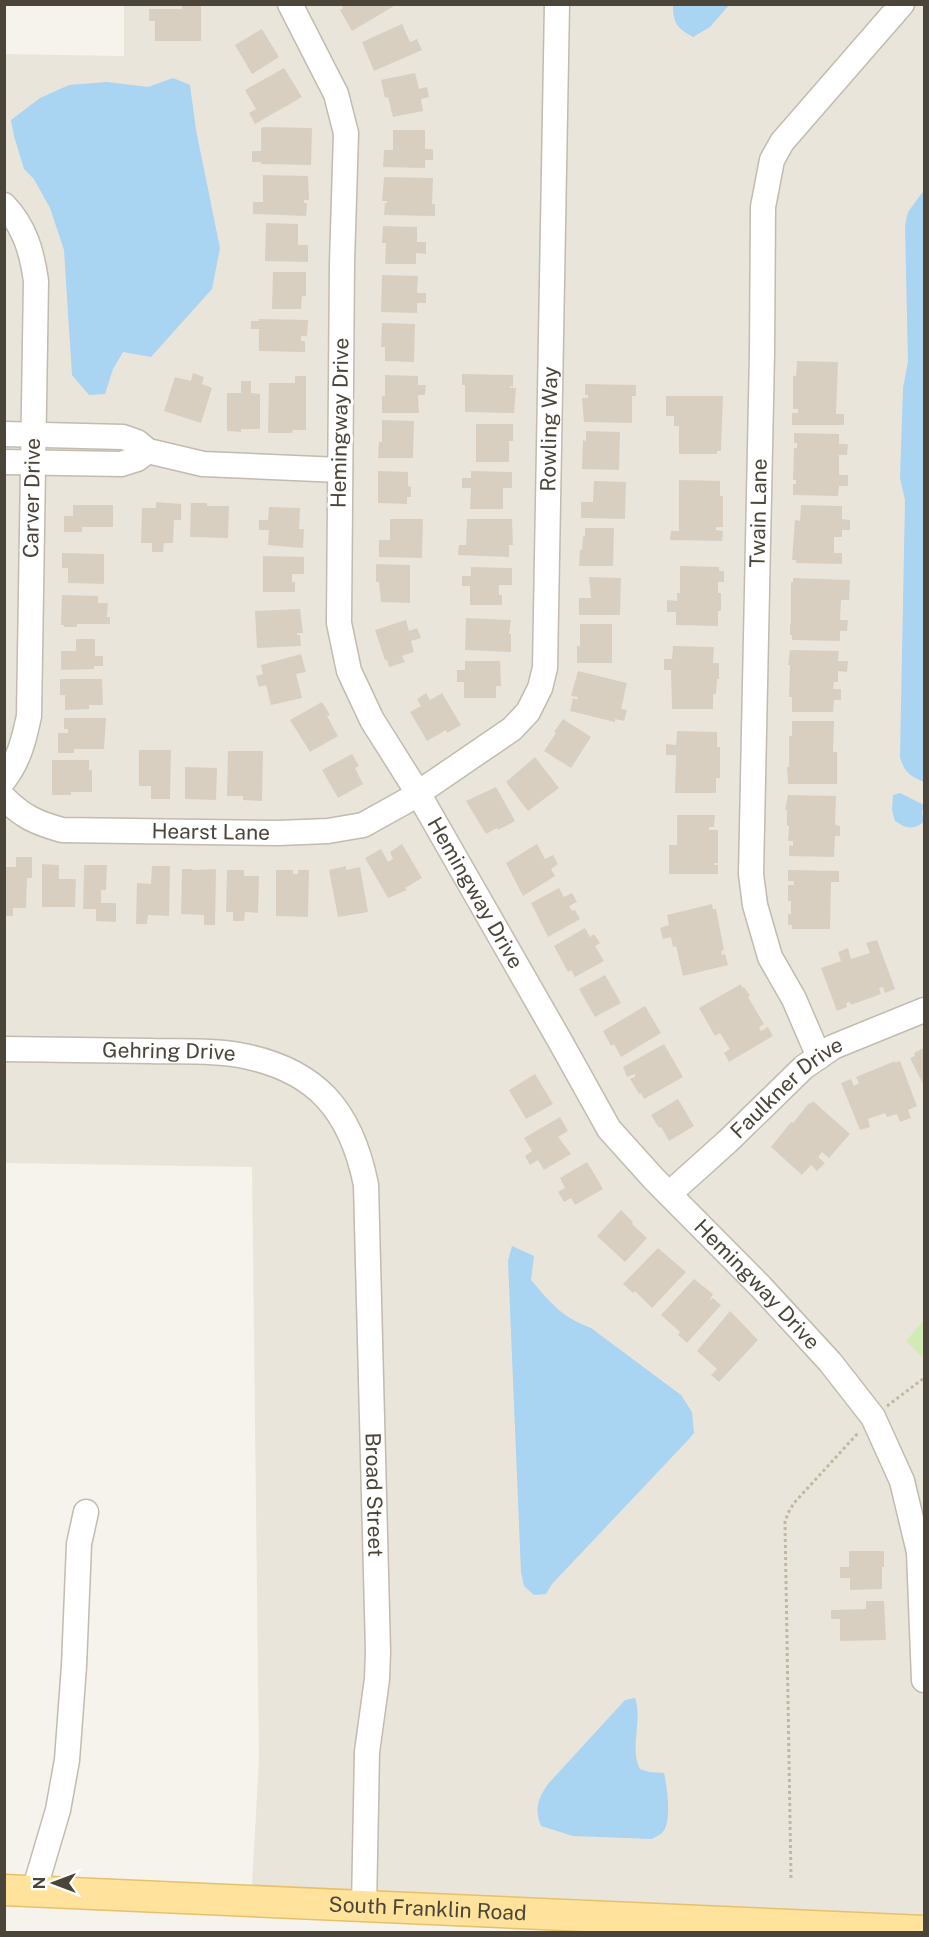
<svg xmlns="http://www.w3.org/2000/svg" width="929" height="1937" font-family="'Public Sans',sans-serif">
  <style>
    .residential { fill: #eae5da }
    .green { fill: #d2eab5 }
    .water { fill: #a9d4f2 }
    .building { fill: #d8cfc1 }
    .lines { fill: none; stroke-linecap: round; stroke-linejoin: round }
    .minor-casing { stroke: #c2bbae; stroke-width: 27 }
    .major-casing { stroke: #e6c16a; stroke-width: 33 }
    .path { stroke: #c4b79f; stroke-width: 3; stroke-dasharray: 3 3; stroke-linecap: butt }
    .minor { stroke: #fff; stroke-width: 24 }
    .major { stroke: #ffe39c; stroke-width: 30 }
    .labels { text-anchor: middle; stroke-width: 6; stroke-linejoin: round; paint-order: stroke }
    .street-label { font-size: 21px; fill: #4b4439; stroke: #fff }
  </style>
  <rect width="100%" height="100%" fill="#f6f3ec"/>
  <path class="residential" d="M124,5H924V1931L251,1901L259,1761L252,1167L5,1163V54L124,56Z"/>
  <path class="green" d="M924,1320V1358L906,1341Z"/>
  <path class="water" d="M673,5V4L729,5L710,27L693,37C677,28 673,23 673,5Z
    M173,78L190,85L196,130L220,248L212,289L151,357L123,352L113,369L105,394L89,395L72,375L64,250L50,208L34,179L24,169L14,136L11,120L40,98L69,85L107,82L148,87Z
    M924,192V782C910,776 904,772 900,757L905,500L900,478L903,388L908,362L905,225L908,212L922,193Z
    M900,793L924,805L922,813L924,821C915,831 905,828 895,821L892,810L893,795Z
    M512,1246L534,1256L531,1280C552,1304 560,1316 591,1328L681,1395L692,1412L694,1433L689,1439L552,1584L546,1594L534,1595L524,1586L521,1572L508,1261Z
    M635,1698C643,1720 629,1749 640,1769L649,1772L664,1773C667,1787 673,1824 661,1834C658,1836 655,1837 652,1839L573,1836L541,1826C534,1809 538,1799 548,1784L625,1700Z"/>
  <path class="building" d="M201,4V41H155V21H149V9H182V5Z
    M341,4H393L394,6L352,31L340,10L343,8Z
    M402,24L410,42L417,39L422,50L374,71L362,42Z
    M262,29L279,57L252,74L235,45Z
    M284,68L302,97L255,124L249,113L256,109L245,90Z
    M415,73L419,89L427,87L429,97L421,99L423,111L393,117L388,97L385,98L381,80Z
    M264,127L312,128L311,165L261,164V162H252V151H261V128Z
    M393,130H425V149H433V160H425V168L383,167L384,150H393Z
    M263,175L308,176L309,200H304V203H307L306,216L253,214V202H263Z
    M384,177L433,178L432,204H435V216L384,215L385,203H387V201H382Z
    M266,223L298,224V245H308V262L265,261Z
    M383,226L417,227V242H426V254L416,253V264H385L386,243H382Z
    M273,272H306V296H302L301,309H272Z
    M382,275L418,276L417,293H426V303H417V313L381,312Z
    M259,319L308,320L307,336H301V341H305V352L259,351V329H251V321H259Z
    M382,323L415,324L414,362L385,361V347H381Z
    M797,361L838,362L836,414H844V425H792V413H798V409H793V376H796Z
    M193,373L204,377L202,384L212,388L201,423L164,411L175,377L191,381Z
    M462,374L513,375V387L510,386V388H516L514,413L465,412V385H462Z
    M385,375L418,376V385H426L425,395H418L419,413H382V396H385Z
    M295,376H306V430H293L292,433H268L269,383H295Z
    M241,381H251V393L260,394V429H241V432L227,431V393H241Z
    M585,384L636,385V396H632V423L584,422L582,398H588V395H585Z
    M666,396H723L721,451H717V454H679V426H674V416H666Z
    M382,420L414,421L413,458H378L379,442H382Z
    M476,424H513V441H509V462H476Z
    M586,431L620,432L619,470L582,469L583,440L586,441Z
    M794,433L839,434V444H848L847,455H839V475H848V486H839L838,496L793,495V484H796V480H793L794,448H797V443H794Z
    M378,471L408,472V486L411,487V497H407V504L378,503Z
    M471,471L512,472V488H503V509H470L471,488H462V478H471Z
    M679,480L720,481V496H723V527H716V530L723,531L722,541L670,540L671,531H679Z
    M594,481L626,482L625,519L581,518V502H593Z
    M156,502L181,504V520H174L173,543H164L163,552H152V543H141L142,508H156Z
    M191,503H207V506H229L228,538L190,537Z
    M73,505H113V527H82V532H64V516H73Z
    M801,505L842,506V519L850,520V530H842V537H834V553H842V564L796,563V560H792L795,520L800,521Z
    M269,507L300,508L299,529H304L303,548L268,545L269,530H259V520H268Z
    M390,519H423L422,558L379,557V540H390Z
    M467,519H512L513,545H509V557L458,555L459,545H466Z
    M585,528H614L613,566H579L580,550H582L583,536H585Z
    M62,553L104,554V584L68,583V568H62Z
    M263,556L304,557V574H292V582H295V592H263Z
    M376,564L410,565V603L381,602L379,582H376Z
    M680,566L719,567V571H724V582H718V593H721V611H718V626L676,625V612H667V600L677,601V593H680Z
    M471,567L512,568V585H499V595H502V605H470V586H462V576H471Z
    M589,577L621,578L620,615H579V598H591Z
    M793,578L850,580L849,600H841L840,620H848L847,631H840V641L792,640V635H790V624L791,625V582H793Z
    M62,595L98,596V603H108L107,617H110V624H77V627H64V625H61Z
    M300,609L303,633H297V635H300L301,646L257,648L255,611Z
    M466,618L511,620L509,634H511V652L465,650Z
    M406,620L409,631L417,628L421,638L411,641L414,652L402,656L405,662L389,667L387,660H385L375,630Z
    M580,624H612V663H577V646H580Z
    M76,639H95V656H103V666H94V669L61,670V651H76Z
    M673,646L714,647L713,663H719V679H717L716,694H713V709H672L671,670H664V659H672Z
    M790,650L839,651L838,661H848L847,672L838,671V682H834L833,689H841V700H834L833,712H792V697H789L790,665H788Z
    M301,654L306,672L296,674L302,698L271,705L266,685L259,687L256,676L263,674L261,665Z
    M465,661H500L501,686H496V698H464V682H457V670H465Z
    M578,671L627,683L621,709L627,710L624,721L615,719V722L570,711L573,698L577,700L578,697L571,696Z
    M60,679H102L103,705H89V709L65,710V695H60Z
    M426,693L430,700L442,693L461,725L447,733L446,730L427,741L410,712L421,706L417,699Z
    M322,702L330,715L327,716L338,736L310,752L290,720Z
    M64,718H106L104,749H74V753H58V733H68V729H64Z
    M563,719L591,737L571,768L544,751L556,733L554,732Z
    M792,721H834L833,752H837V784H788L787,767H789V736H792Z
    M677,731L717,732V747H720V778H716V793H675L676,755H666V744L676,745Z
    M139,750H171L170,799H151V786H139Z
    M228,751H263L262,801L243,800V796H227Z
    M352,754L359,766L355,768L363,784L338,798L322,770Z
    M535,757L559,788L528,811L506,782Z
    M52,760H89V770H92V792H71V795H52Z
    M185,767L217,768L216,800L185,799Z
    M496,787L515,821L498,830L497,828L486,834L466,801Z
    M788,795L836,796L835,825L840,826V836H835L834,857L789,856V845L793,846V841H788L789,826H787V810H785Z
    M677,815H715L714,827H709V830H718V863H714V865H718V874H669V845H677Z
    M402,844L422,878L405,888L407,890L388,898L365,858L381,849L388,862L393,859L390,852Z
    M537,844L545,859L553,855L558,864L551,869L555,876L523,896L506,863Z
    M16,857H32V878H27L26,908H13V916H4V867H16Z
    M42,864L59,865V879H76L75,907H42Z
    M84,865H107L106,890H101V903H116V922L96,921V909H83Z
    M152,866H170L169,916L148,915L147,924H136L137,883L151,884Z
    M346,866V870L360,867L368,912L338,917L329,870Z
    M182,869H192V870L216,869L215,925H204V915L181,914Z
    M227,870H244V876H259L258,913L245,912L244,921H233V912H226Z
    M276,870H293V874H298V870H309L308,917L276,916Z
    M788,870L839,871V882H831L830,929H792V925H788V914H791V901H788V885H794V881H788Z
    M559,888L564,897L572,893L577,902L569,906L572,911L575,910L580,919L548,937L531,903Z
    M712,904L713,909H716L724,950L721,951L722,955L725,954L728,965L683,976L676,946L673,947L671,937L663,939L660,928L669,925L667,915Z
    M585,928L590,937L594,934L600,943L595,946L604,961L575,977L571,970L568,972L554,946Z
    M877,940L895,989L885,993L883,987L879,988L881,994L851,1005L850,1002L846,1003L847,1007L837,1011L821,968L841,961L838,952L848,948L851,959L870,953L866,943Z
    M605,975L621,1003L595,1017L579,989Z
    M741,984L742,988L744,987L750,996L748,997L764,1024L759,1027L761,1031L768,1027L773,1036L729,1062L724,1053L730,1049L720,1033L715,1036L699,1008Z
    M645,1006L661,1033L621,1057L614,1044L611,1046L603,1031Z
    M664,1044L683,1077L644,1099L641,1093L639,1094L630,1079L635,1077V1074L627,1077L623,1067Z
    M923,1048L924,1049V1086L910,1058L915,1056L914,1053Z
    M895,1061V1063L900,1061L917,1106L908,1110L911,1118L900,1122L897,1114L887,1117L885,1113L868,1119L870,1127L860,1130L841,1083L851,1079L854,1086L859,1083L856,1077Z
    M535,1074L553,1104L526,1119L509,1090Z
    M678,1099L694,1126L669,1141L661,1127L659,1128L651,1115Z
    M813,1101L850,1134L829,1158L822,1152L818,1157L825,1163L817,1171L811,1165L802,1175L771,1147L791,1122L793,1123L809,1103L810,1104Z
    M560,1117L568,1131L558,1137L571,1154L544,1170L538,1160L530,1165L525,1156L532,1151L524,1138Z
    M587,1162L603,1189L575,1205L571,1198L564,1202L558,1192L565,1188L560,1178Z
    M621,1210L633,1222L632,1224L647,1238L625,1262L597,1236Z
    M658,1248L686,1272L652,1308L635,1291L633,1293L623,1284Z
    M694,1279L713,1294L710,1299L711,1300L713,1298L721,1305L687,1343L678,1335L680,1332L661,1315Z
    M730,1311L758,1340L719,1382L711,1375L717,1369L697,1351Z
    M849,1551H884V1567H882V1589L850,1590V1578H840V1567H849Z
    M866,1601H884L886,1640L840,1641V1619H831V1610L866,1609Z"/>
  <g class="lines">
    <g class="minor-casing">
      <g id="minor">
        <path id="s1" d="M290,4L336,94L346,133L342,263L339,623L349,671L372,720L418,793L560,1041L609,1129L654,1179L761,1287L830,1362L873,1417L902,1481L919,1552L924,1680"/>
        <path d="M4,205C25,227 32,252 36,281L29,716C24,740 19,760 4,780"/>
        <path d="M4,434L123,437L137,442L148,451L203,464L340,470"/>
        <path d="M4,462L121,464L137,459L148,451"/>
        <path id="s2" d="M4,798C23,817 37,823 62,830L278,833L328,831L363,825L408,800L512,729L528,712L540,688L545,668L557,4"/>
        <path id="s3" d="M4,1049C53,1050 102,1050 151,1051C180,1052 210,1050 239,1055C316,1069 351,1110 366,1185L378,1651L377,1679L367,1752L364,1907"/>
        <path id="s4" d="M819,1057L794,999L770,957L755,905L751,874L762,353L763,207L772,160L782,142L902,4"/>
        <path id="s5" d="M669,1194L728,1141L804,1067L833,1047L924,1010"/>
        <path d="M34,1891L58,1810L67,1760L74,1666L79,1544L86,1512"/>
      </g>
    </g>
    <g class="major-casing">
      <g id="major">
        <path id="s6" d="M4,1890L924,1931"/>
      </g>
    </g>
    <path class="path" d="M887,1406L924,1378
      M791,1878L785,1522L788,1513L794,1503L858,1433"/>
    <use href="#minor" class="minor"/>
    <use href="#major" class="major"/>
  </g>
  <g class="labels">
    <g class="street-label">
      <text transform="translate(340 423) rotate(-89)" y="7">Hemingway Drive</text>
      <text dy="7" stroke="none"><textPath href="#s2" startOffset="856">Rowling Way</textPath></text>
      <text transform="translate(32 498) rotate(-89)" y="7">Carver Drive</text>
      <text dy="7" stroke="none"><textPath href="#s4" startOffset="558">Twain Lane</textPath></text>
      <text dy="7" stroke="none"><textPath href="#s2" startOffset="216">Hearst Lane</textPath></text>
      <text dy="7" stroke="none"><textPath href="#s1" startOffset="936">Hemingway Drive</textPath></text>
      <text dy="7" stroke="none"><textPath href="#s3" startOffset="165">Gehring Drive</textPath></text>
      <text dy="7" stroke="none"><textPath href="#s5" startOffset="159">Faulkner Drive</textPath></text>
      <text dy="7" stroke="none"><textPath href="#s1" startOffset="1422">Hemingway Drive</textPath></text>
      <text dy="7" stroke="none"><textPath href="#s3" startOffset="741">Broad Street</textPath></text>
      <text dy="7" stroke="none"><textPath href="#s6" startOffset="424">South Franklin Road</textPath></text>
    </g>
  </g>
  <rect width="929" height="1937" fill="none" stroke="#4b4439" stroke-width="12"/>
  <g transform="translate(54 1883) rotate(270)" stroke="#ffffff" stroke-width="4.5" paint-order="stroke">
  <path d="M0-4.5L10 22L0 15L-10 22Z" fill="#4b4439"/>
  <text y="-9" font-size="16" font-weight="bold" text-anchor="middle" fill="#4b4439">N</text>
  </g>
</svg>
